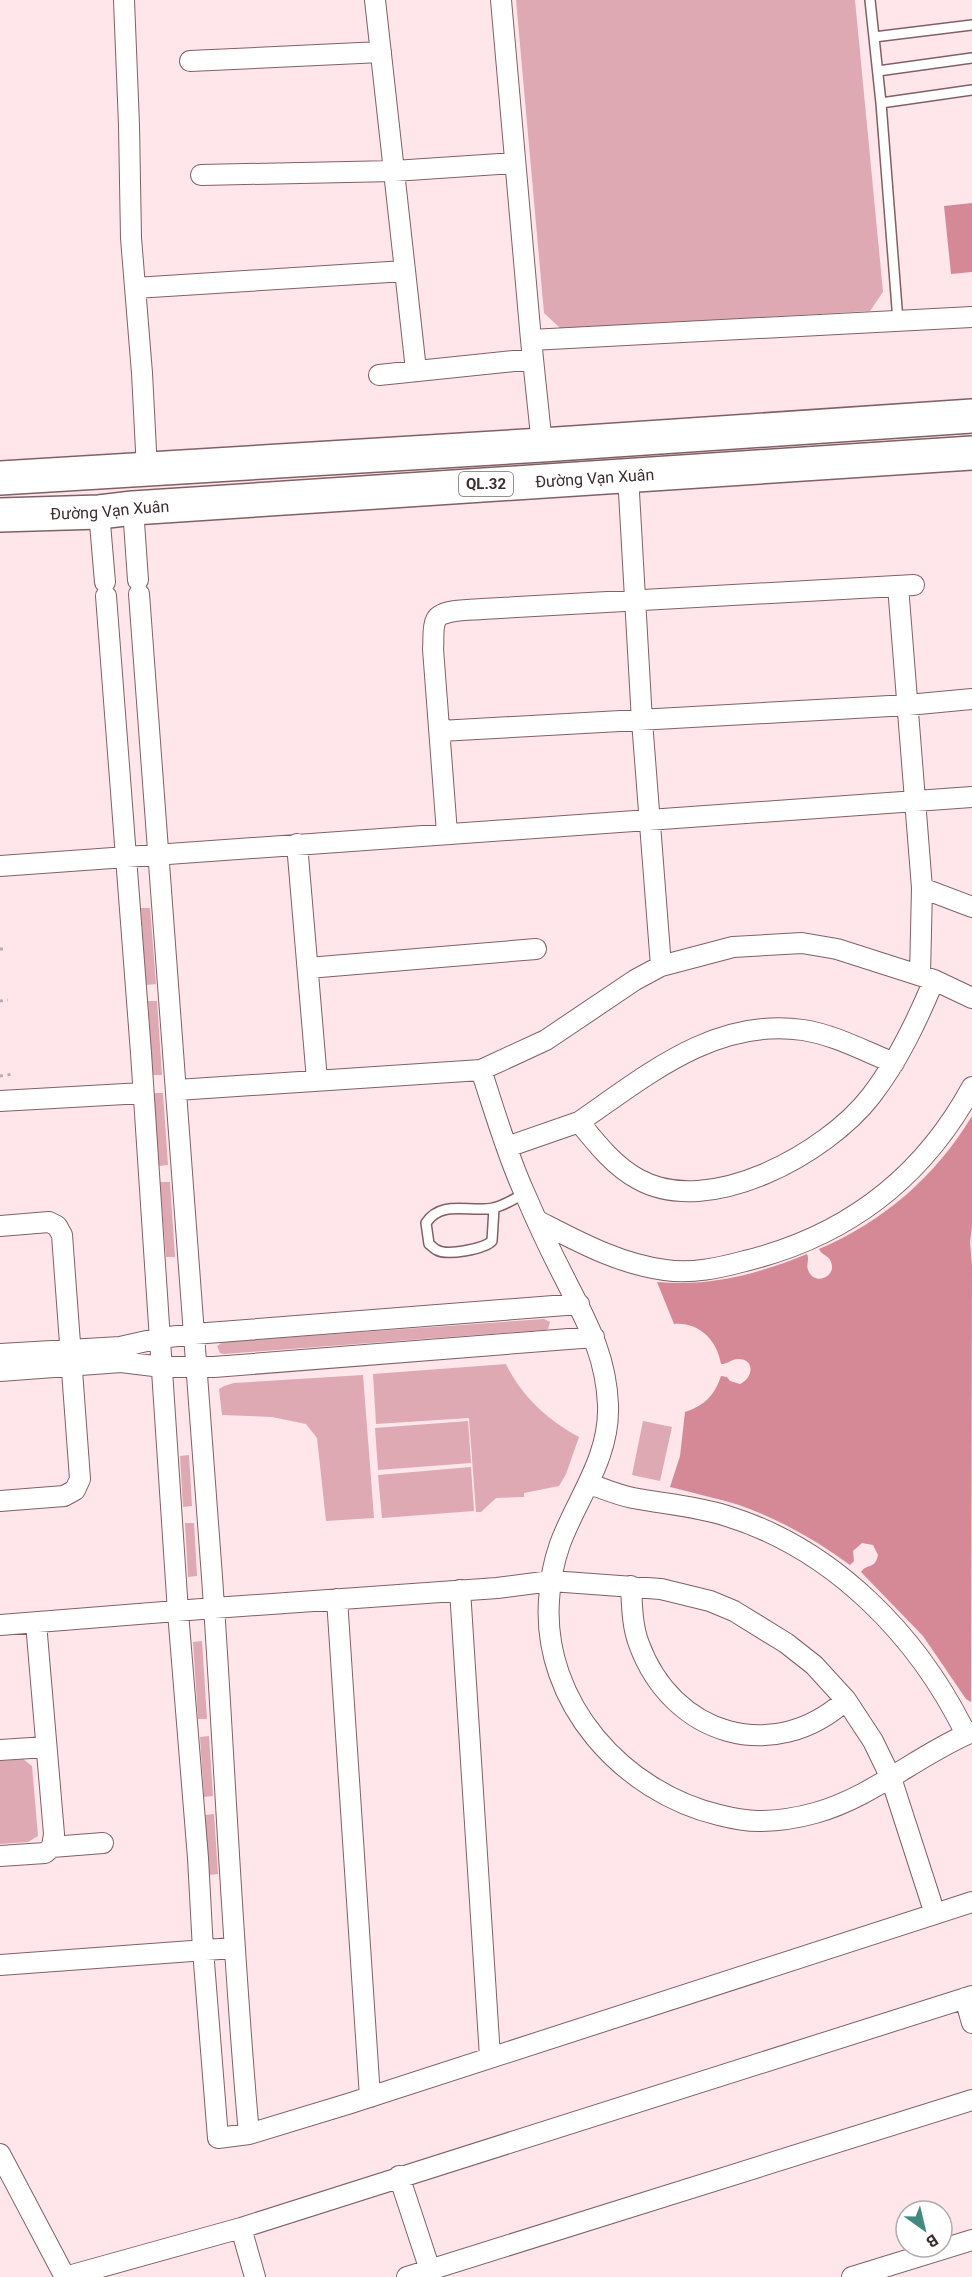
<svg xmlns="http://www.w3.org/2000/svg" width="972" height="2277" font-family="Roboto,sans-serif">
  <style>
    .green { fill: #dea9b2 }
    .water { fill: #d58997 }
    .lines { fill: none; stroke-linecap: round; stroke-linejoin: round }
    .lane-casing { stroke: #816065; stroke-width: 12 }
    .street-casing { stroke: #816065; stroke-width: 22 }
    .highway-casing { stroke: #816065; stroke-width: 36 }
    .path { stroke: #bfaaae; stroke-width: 3; stroke-dasharray: 3 4.5; stroke-linecap: butt }
    .lane { stroke: #fff; stroke-width: 9 }
    .street { stroke: #fff; stroke-width: 20 }
    .highway { stroke: #fff; stroke-width: 33 }
    .labels { text-anchor: middle; stroke-width: 6; stroke-linejoin: round; paint-order: stroke }
    .shield { fill: #fff; stroke: #766c6e; stroke-width: 1.5 }
    .shield-label { font-size: 15px; font-weight: bold; fill: #3c2d30 }
    .street-label { font-size: 16px; fill: #3c2d30; stroke: #fff }
  </style>
  <rect width="100%" height="100%" fill="#fee6ea"/>
  <path class="green" d="M516,0H855L883,292L870,311L561,329L544,313Z
    M141,908H150L156,984L146,985Z
    M148,1001H157L162,1075H153Z
    M154,1093H163L168,1165L159,1166Z
    M160,1182H170L175,1257H166Z
    M544,1319L550,1322L548,1329L545,1330L224,1354L220,1353L217,1346L223,1342Z
    M506,1364C522,1397 548,1420 579,1437L566,1474L559,1486L524,1493V1497L496,1498L481,1512H476L469,1418L376,1424L373,1374Z
    M363,1375L374,1518L326,1521L317,1438L306,1424L272,1417L222,1415L219,1389L224,1386L234,1383Z
    M468,1421L471,1463L378,1470L375,1428Z
    M643,1421L672,1427L660,1481L632,1475Z
    M189,1455L192,1506L183,1507L180,1456Z
    M471,1467L474,1511L382,1518L378,1475Z
    M185,1523H194L197,1576L188,1577Z
    M202,1641L207,1719H198L193,1642Z
    M209,1736L213,1796L204,1797L200,1737Z
    M23,1759L32,1766L38,1836L28,1842L0,1844V1761Z
    M214,1814L218,1874L209,1875L205,1815Z"/>
  <path class="water" d="M972,203V272L951,274L944,206Z
    M972,1116V1227L970,1242L972,1265L971,1702L966,1699L923,1636L861,1572C867,1563 875,1570 878,1555L873,1545L862,1543L853,1551L854,1561L850,1565C816,1540 779,1519 739,1505C716,1498 693,1493 670,1487L680,1456L685,1412C704,1406 715,1395 721,1376L727,1377L730,1381L740,1384C752,1379 756,1361 740,1359C732,1358 729,1364 721,1364C717,1340 699,1322 674,1324L657,1282C710,1287 758,1274 807,1254C810,1261 805,1265 809,1272C816,1286 837,1276 831,1262C829,1255 822,1256 819,1249C883,1222 936,1176 972,1116Z"/>
  <g class="lines">
    <g class="lane-casing">
      <path id="lane" d="M870,0L881,103L898,321
        M874,37L972,25
        M878,71L972,58
        M881,103L972,90
        M494,1208L492,1241C484,1249 447,1256 437,1250C434,1249 432,1246 429,1244L426,1223C441,1199 471,1213 493,1208C504,1206 515,1198 524,1194"/>
    </g>
    <g class="street-casing">
      <path id="street" d="M124,0L129,125L131,238L142,373L147,470
        M375,0L416,370
        M501,0L531,340L542,445
        M190,61L381,52
        M201,175L394,171L515,163
        M135,288L405,271
        M531,340L972,317
        M379,375L533,359
        M628,475L642,721L661,966
        M133,508L138,580
        M99,512L105,582
        M898,586L922,888L920,975
        M139,594C162,922 189,1249 212,1577C225,1763 232,1949 249,2134
        M106,596L141,1053L178,1612L198,1858L203,1950L218,2138L249,2134L351,2103L972,1902
        M440,731L908,705L972,699
        M447,833L433,649C434,641 432,627 436,620C440,609 472,610 482,609L914,585
        M297,844L317,1080
        M0,866L972,797
        M922,888L972,907
        M308,968L536,949
        M894,1063C864,1051 835,1035 803,1030C715,1017 646,1076 579,1122C596,1143 614,1166 638,1179C709,1219 827,1153 871,1096C898,1061 917,1021 934,980
        M481,1070C495,1112 507,1155 525,1194C537,1222 550,1250 564,1277C586,1321 606,1354 608,1405C610,1458 577,1498 560,1544C554,1561 550,1582 549,1600C542,1703 623,1792 719,1815C731,1818 746,1821 758,1821C777,1821 797,1818 815,1813C873,1797 917,1755 972,1732
        M177,1090L481,1070L546,1040L635,980L661,966L733,947L802,943L837,949L934,980L972,998
        M0,1101L143,1093
        M507,1147L579,1122
        M538,1221C579,1242 619,1264 665,1270C692,1274 719,1268 745,1261C847,1236 922,1179 972,1087
        M0,1226L49,1222L57,1226L62,1235L80,1479L75,1490L64,1496L0,1501
        M0,1354L120,1347L160,1338L194,1334L579,1304
        M0,1371L121,1362L162,1367H214L594,1337
        M590,1484C604,1489 618,1495 633,1498C664,1504 696,1506 727,1516C834,1549 918,1636 966,1734
        M631,1586C632,1605 632,1626 639,1644C672,1735 773,1766 846,1700
        M460,1590L490,2057
        M337,1599L370,2097
        M0,1625L214,1608L497,1588L551,1581L661,1589L710,1601L734,1611L786,1643L814,1665L846,1700L873,1741L891,1778L935,1914
        M0,1750L46,1747
        M52,1847L103,1843
        M0,1856L45,1853L52,1847L54,1834L36,1623
        M0,1965L233,1948
        M965,1998L972,2023
        M0,2154L65,2277
        M399,2176L430,2270
        M241,2228L255,2277
        M65,2277L241,2228L972,1996
        M407,2277L972,2100
        M852,2277L972,2240"/>
    </g>
    <g class="highway-casing">
      <g id="highway">
        <path d="M0,478L542,445L972,416"/>
        <path id="s1" d="M0,515L99,512L133,508L972,453"/>
      </g>
    </g>
    <path class="path" d="M0,949H4
      M0,1001L8,1000
      M0,1076L13,1074"/>
    <use href="#lane" class="lane"/>
    <use href="#street" class="street"/>
    <use href="#highway" class="highway"/>
  </g>
  <g class="labels">
    <rect class="shield" x="459" y="472" width="54" height="24" rx="4.5"/>
    <g class="shield-label">
      <text x="486" y="489">QL.32</text>
    </g>
    <g class="street-label">
      <text dy="6" stroke="none"><textPath href="#s1" startOffset="596">Đường Vạn Xuân</textPath></text>
      <text dy="6" stroke="none"><textPath href="#s1" startOffset="110">Đường Vạn Xuân</textPath></text>
    </g>
  </g>
  <g transform="translate(924 2229) rotate(146)"><circle r="28" fill="#ffffff" stroke="#b1abac" stroke-width="1.5"/>
  <path d="M0-4.5L10 22L0 15L-10 22Z" fill="#428982"/>
  <text y="-9" font-size="16" font-weight="bold" text-anchor="middle" fill="#3c2d30">B</text>
  </g>
</svg>
